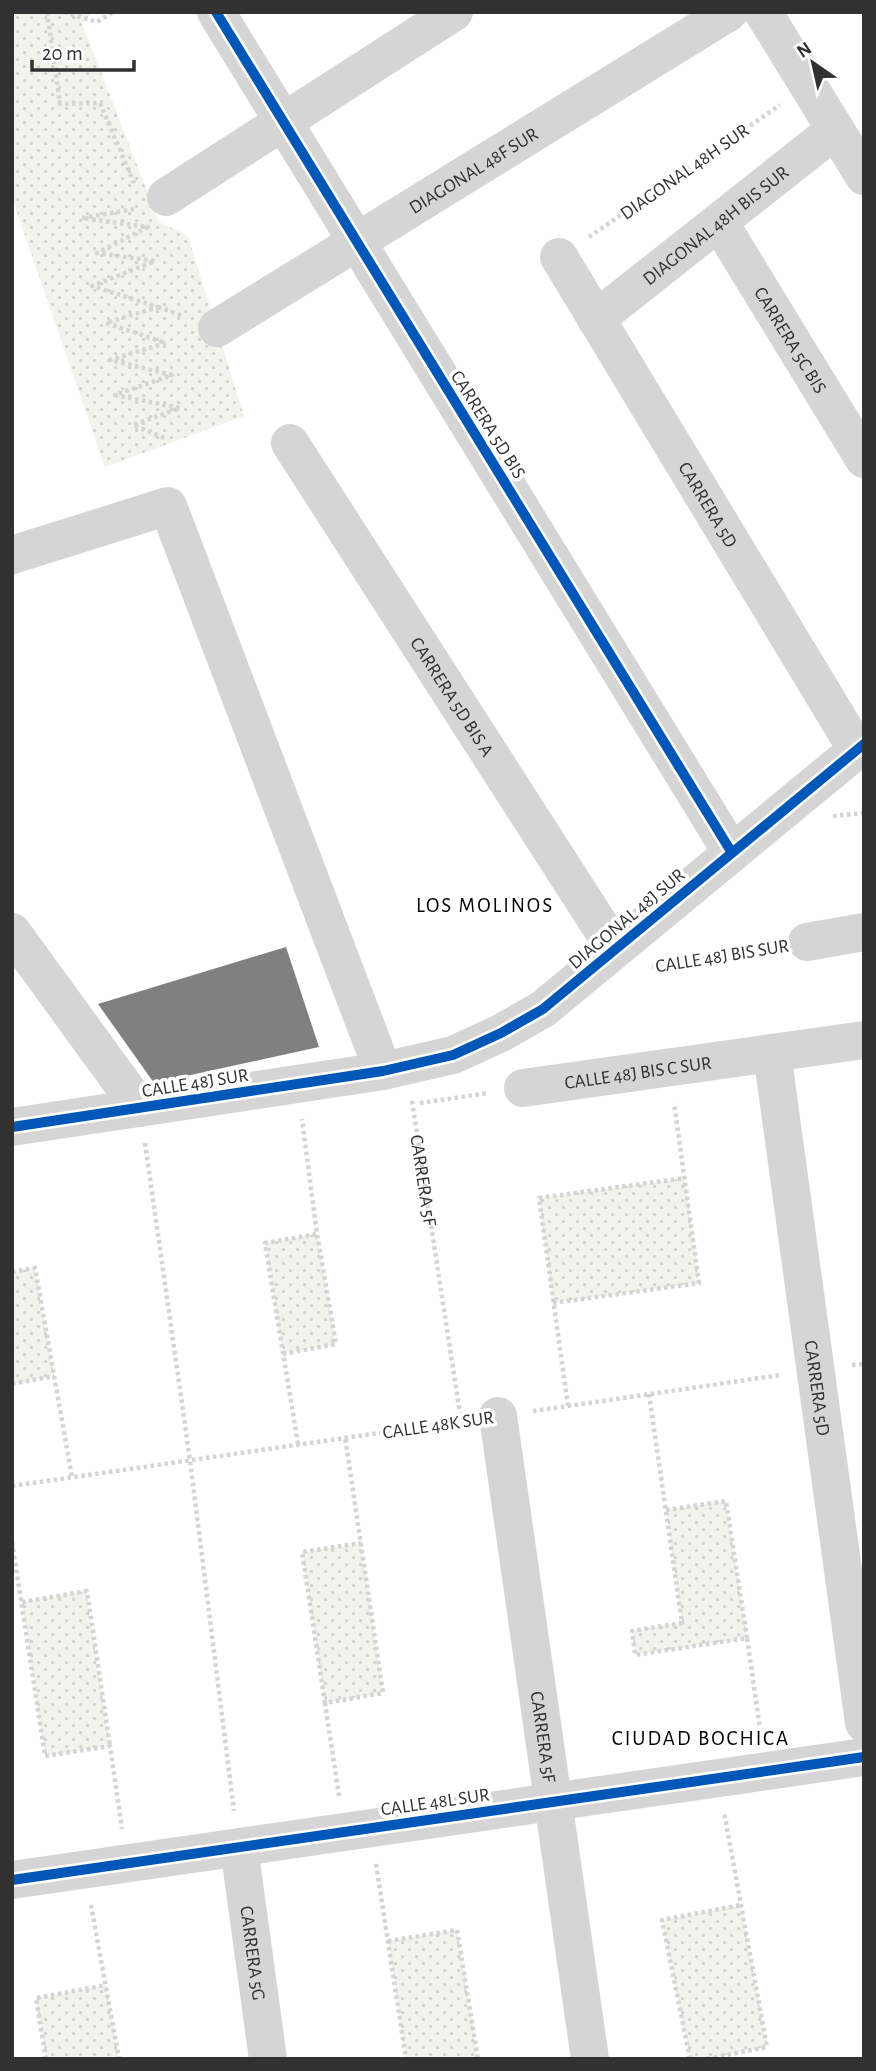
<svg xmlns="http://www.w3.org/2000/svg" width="876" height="2071" font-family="'Alegreya Sans',sans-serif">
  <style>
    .park { fill: url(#park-dots) }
    .building { fill: #808080 }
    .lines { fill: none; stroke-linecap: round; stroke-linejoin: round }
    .path { stroke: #d4d4d4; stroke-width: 4.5; stroke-dasharray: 3.5 3.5; stroke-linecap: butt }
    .minor { stroke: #d5d5d5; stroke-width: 38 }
    .cycleway-casing { stroke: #fff; stroke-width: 15 }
    .cycleway { stroke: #0057b8; stroke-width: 10 }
    .labels { text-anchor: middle; stroke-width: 7; stroke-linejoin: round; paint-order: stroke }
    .street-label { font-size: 19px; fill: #313131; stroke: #fff }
    .neighbourhood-label { font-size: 21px; letter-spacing: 2px; fill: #000; stroke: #fff }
  </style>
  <defs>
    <pattern id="park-dots" width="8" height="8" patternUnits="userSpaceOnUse" patternTransform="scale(1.75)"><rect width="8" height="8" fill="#f2f3ec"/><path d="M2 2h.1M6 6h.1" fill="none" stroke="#d0d1cb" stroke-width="1.8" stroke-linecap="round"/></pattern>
  </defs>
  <rect width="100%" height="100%" fill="#fff"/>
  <path class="park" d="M12,12H92L82,23L159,222L188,236L244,416L105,467L12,198Z
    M685,1178L699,1283L553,1303L539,1198Z
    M317,1234L336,1344L283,1354L265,1243Z
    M35,1268L54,1376L12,1384V1272Z
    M726,1501L747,1638L635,1655L632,1631L682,1622L666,1510Z
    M361,1543L383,1693L325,1703L302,1552Z
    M86,1591L110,1746L45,1756L22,1602Z
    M741,1905L767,2047L707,2059H690L662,1920Z
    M457,1930L478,2059H406L388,1941Z
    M106,1985L119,2059H46L36,1998Z"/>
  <path class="building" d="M286,947L319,1047L154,1083L98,1004Z"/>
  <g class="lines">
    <g class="path">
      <path d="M47,12L60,104L100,103L134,183"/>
      <path d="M64,12L97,22L113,12"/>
      <path d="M134,209L82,218L148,227L97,253L155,261L92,286L158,307L106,323L166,343L110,360L172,375L115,395L180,408L133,425L167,439"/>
      <path d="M589,237L780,105"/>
      <path d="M158,307L183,316"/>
      <path d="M833,816L864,813"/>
      <path d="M652,967L771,947"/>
      <path id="s1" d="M412,1101L460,1414"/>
      <path d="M420,1103L488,1093"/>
      <path d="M145,1143L190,1460L234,1811"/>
      <path d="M12,1272L35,1268L72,1477"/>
      <path d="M553,1303L699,1283L674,1103"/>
      <path d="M283,1354L336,1344L317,1234"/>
      <path d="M852,1365L864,1364"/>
      <path d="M12,1384L54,1376"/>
      <path d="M649,1394L682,1623L632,1631L635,1655L747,1638L761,1735"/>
      <path d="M568,1406L539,1198L685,1178"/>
      <path d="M533,1411L781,1375"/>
      <path d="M298,1444L265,1243L317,1234L302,1119"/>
      <path d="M12,1486L462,1421"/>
      <path d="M666,1510L726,1501L747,1638"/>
      <path d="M12,1542L45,1756L110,1746L122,1829"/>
      <path d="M22,1602L87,1591L110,1746"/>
      <path d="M325,1703L302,1552L361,1543"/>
      <path d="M339,1796L325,1703L383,1693L345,1437"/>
      <path d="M376,1864L406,2059"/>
      <path d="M91,1905L119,2059"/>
      <path d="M388,1941L457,1930L478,2059"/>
      <path d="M46,2059L36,1998L106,1985"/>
      <path d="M690,2059L662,1920L741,1905"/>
      <path d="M707,2059L767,2047L724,1812"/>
    </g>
    <g class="minor">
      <path d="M216,12L732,853"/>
      <path d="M763,12L864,176"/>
      <path d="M166,197L454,12"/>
      <path id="s2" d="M719,222L864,459"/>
      <path id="s3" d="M559,257L857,750"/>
      <path id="s4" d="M596,319L835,130"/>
      <path id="s5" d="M217,328L729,12"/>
      <path id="s6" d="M290,443L615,949"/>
      <path d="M12,555L168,506L383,1071"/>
      <path d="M12,932L140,1108"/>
      <path d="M807,942L864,932"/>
      <path id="s7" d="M772,1053L864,1723"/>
      <path id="s8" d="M523,1088L864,1040"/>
      <path d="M12,1127L383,1071L453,1055L501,1033L543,1009L864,744"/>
      <path id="s9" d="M498,1416L590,2059"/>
      <path id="s10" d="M239,1847L268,2059"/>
      <path d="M12,1880L864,1757"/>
    </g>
    <g class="cycleway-casing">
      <path id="cycleway" d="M216,12L732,853
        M12,1127L383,1071L453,1055L501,1033L543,1009L864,744
        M12,1880L864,1757"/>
    </g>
    <use href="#cycleway" class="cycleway"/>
  </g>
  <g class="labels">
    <g class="street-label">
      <text dy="7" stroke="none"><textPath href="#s5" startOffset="301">DIAGONAL 48F SUR</textPath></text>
      <text transform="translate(684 171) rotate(-35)" y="7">DIAGONAL 48H SUR</text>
      <text dy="7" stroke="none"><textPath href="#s4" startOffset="152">DIAGONAL 48H BIS SUR</textPath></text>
      <text dy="7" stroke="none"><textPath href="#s2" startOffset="138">CARRERA 5C BIS</textPath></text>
      <text transform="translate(489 424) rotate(58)" y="7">CARRERA 5D BIS</text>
      <text dy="7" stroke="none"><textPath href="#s3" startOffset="289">CARRERA 5D</textPath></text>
      <text dy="7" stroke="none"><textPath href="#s6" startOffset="301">CARRERA 5D BIS A</textPath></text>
      <text transform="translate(626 918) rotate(-40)" y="7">DIAGONAL 48J SUR</text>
      <text transform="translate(722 955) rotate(-9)" y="7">CALLE 48J BIS SUR</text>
      <text dy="7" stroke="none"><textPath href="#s8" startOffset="116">CALLE 48J BIS C SUR</textPath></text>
      <text transform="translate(195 1082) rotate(-9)" y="7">CALLE 48J SUR</text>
      <text dy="7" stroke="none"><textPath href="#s1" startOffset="80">CARRERA 5F</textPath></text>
      <text dy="7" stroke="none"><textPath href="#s7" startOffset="338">CARRERA 5D</textPath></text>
      <text transform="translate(438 1424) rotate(-8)" y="7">CALLE 48K SUR</text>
      <text dy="7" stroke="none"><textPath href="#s9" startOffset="324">CARRERA 5F</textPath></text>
      <text transform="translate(435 1801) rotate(-8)" y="7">CALLE 48L SUR</text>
      <text dy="7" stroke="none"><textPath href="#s10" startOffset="107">CARRERA 5G</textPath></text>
    </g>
    <g class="neighbourhood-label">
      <text x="485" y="912">LOS MOLINOS</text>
      <text x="701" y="1745">CIUDAD BOCHICA</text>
    </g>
  </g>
  <rect width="876" height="2071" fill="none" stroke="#313131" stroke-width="28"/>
  <g transform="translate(813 63) rotate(326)" stroke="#ffffff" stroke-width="5" paint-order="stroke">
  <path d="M0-5L12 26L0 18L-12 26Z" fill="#313131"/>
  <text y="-10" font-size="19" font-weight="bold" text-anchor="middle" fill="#313131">N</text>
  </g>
  <path d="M32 60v10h102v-10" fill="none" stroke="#313131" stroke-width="3.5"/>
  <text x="42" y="60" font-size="21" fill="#313131" stroke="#ffffff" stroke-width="5" paint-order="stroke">20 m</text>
</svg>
